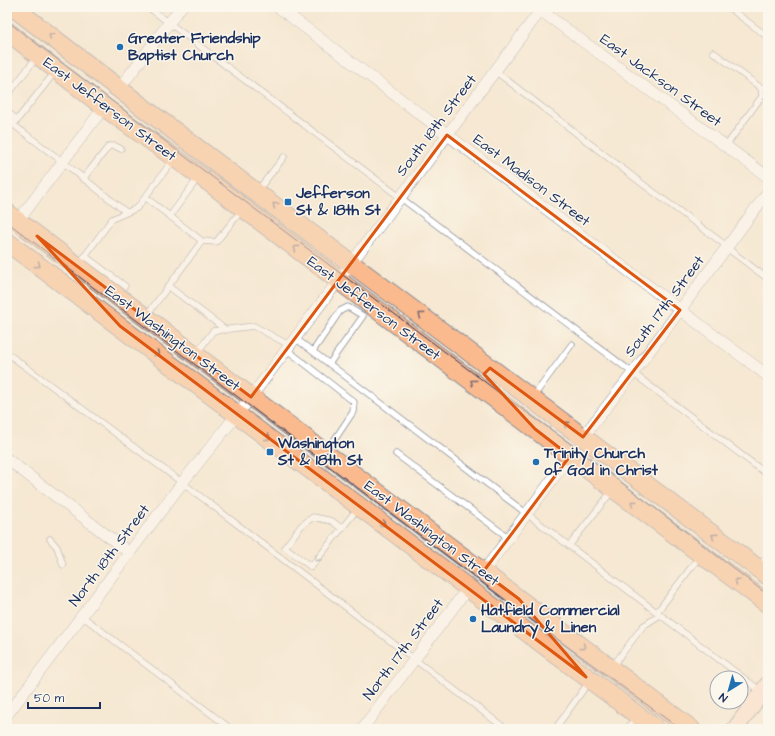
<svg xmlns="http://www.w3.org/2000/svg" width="775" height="736" font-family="'Architects Daughter',sans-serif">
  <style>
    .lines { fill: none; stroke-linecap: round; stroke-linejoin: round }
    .service-casing { stroke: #888c98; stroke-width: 7 }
    .minor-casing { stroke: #888c98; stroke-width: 12 }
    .secondary-casing { stroke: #888c98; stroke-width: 18 }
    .primary-casing { stroke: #888c98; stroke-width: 20 }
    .service { stroke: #fff; stroke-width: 5.5 }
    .minor { stroke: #fff; stroke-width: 11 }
    .secondary { stroke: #fde3d1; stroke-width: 16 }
    .primary { stroke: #fbba8d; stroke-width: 18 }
    .tram { stroke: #1b2f5e; stroke-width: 1 }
    .rail { stroke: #1b2f5e; stroke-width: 3; stroke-dasharray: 6 3; stroke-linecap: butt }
    .oneway { stroke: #806e73 }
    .oneway2 { stroke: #8d97ae }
    .marked { fill: none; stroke: #de5710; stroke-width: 3; stroke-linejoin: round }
    .poi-dot { fill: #1f6fb2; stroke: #fbf7ec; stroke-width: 1.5 }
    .labels { text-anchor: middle; stroke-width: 3; stroke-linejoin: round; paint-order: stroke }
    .poi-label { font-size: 15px; font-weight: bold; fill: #1b2f5e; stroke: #fbf7ec; text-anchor: start }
    .street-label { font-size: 15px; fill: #1b2f5e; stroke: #fbf7ec }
  </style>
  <rect width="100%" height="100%" fill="#fbf7ec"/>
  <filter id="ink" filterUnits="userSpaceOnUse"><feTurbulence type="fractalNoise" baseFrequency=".025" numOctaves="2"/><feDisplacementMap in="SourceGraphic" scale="8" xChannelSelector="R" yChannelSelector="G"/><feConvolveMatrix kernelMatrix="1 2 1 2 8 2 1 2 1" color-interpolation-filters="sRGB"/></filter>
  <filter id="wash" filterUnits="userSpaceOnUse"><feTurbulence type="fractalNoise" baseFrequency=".012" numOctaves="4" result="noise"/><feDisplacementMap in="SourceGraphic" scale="16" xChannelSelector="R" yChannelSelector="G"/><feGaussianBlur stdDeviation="0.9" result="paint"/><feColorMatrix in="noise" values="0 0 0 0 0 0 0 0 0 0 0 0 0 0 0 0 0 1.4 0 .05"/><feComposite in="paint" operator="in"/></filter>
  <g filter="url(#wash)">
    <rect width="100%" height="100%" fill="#f6e8d2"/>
  </g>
  <g filter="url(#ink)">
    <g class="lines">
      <g class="service-casing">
        <path id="service" d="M148,7L768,475
          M728,7L768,37
          M713,52L761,88L762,96L726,146
          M495,71L644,185L728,247
          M761,88L768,86
          M7,96L36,58
          M7,112L18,120
          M7,120L63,162L126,212
          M13,125L55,72
          M83,179L109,146H115L121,149
          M258,190L284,157
          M145,197L202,241
          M170,216L198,178
          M727,248L768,279
          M85,256L125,286
          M79,264L112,219L137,208L173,160
          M168,286L226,330
          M147,315L202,241L216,242L242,210
          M295,338L762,692
          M286,349L354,402L353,412L327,451
          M313,351L340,311L348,307L363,316L329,364
          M7,353L192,490L506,729
          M196,354L213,331L254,326L289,345
          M533,397L572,344
          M396,454L509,538
          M342,529L332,521L313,517L301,526L285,547L311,567L358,508
          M50,539L57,547L63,565
          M569,546L612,491
          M657,612L700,556
          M82,616L231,729
          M612,667L643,626L657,617L659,614
          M555,729L589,682
          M627,729L637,716"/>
      </g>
      <g class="minor-casing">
        <path id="minor" d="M278,7L768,376
          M536,7L768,177
          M119,89L181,7
          M18,221L104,107
          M583,437L633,373L768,192
          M7,459L130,553
          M760,570L768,560
          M483,572L570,456
          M7,715L182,483L251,397L543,7
          M362,729L468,588"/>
      </g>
      <g class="secondary-casing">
        <path id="secondary" d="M735,729L768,684"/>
      </g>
      <g class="primary-casing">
        <path id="primary" d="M13,7L149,112L768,576
          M7,31L104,107L214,186L535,429L570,456L768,604
          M7,213L691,729
          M7,242L656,729"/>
      </g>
      <use href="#service" class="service"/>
      <use href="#minor" class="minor"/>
      <use href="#secondary" class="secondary"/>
      <use href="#primary" class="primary"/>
      <path class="tram" d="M7,21L191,161L505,397L577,448L768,595
        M7,222L549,633L680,729"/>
      <path class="rail" d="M763,7L768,11"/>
    </g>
    <defs><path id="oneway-chevron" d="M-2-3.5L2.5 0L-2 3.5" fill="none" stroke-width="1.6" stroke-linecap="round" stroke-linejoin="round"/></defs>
    <g class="oneway">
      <use href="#oneway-chevron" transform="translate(51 36) rotate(-143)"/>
      <use href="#oneway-chevron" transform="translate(275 205) rotate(-143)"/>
      <use href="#oneway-chevron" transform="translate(296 248) rotate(-143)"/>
      <use href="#oneway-chevron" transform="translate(38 265) rotate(37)"/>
      <use href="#oneway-chevron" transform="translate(421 315) rotate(-143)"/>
      <use href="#oneway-chevron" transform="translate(157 354) rotate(37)"/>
      <use href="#oneway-chevron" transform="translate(473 382) rotate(-143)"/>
      <use href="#oneway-chevron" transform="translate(566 424) rotate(-143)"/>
      <use href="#oneway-chevron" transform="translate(268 438) rotate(37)"/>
      <use href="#oneway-chevron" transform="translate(633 503) rotate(-143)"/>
      <use href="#oneway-chevron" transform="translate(383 524) rotate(37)"/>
      <use href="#oneway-chevron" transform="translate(714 536) rotate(-143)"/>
      <use href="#oneway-chevron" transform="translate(737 581) rotate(-143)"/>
      <use href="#oneway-chevron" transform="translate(583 647) rotate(37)"/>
    </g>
    <use class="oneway2" href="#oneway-chevron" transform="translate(317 559) rotate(129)"/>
  </g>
  <path d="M0 0H775V736H0ZM447,135L680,310L583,437L490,368L484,374L535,429L570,456L483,572L519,599L586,677L120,326L37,236L251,397Z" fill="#f6e8d2" fill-opacity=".55" fill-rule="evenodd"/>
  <path class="marked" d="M447,135L680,310L583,437L490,368L484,374L535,429L570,456L483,572L519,599L586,677L120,326L37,236L251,397Z"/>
  <g class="poi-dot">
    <circle cx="120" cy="47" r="4"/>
    <rect x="284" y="198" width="8" height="8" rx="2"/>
    <rect x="266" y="448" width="8" height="8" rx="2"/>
    <circle cx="536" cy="462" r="4"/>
    <circle cx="473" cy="619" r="4"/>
  </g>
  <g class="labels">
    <g class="poi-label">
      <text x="128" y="43">Greater Friendship<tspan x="128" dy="17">Baptist Church</tspan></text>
      <text x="296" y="198">Jefferson<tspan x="296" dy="17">St &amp; 18th St</tspan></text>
      <text x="278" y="448">Washington<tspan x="278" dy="17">St &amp; 18th St</tspan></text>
      <text x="544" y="458">Trinity Church<tspan x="544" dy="17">of God in Christ</tspan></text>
      <text x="481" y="615">Hatfield Commercial<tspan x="481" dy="17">Laundry &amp; Linen</tspan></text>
    </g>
    <g class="street-label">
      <text transform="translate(661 80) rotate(36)" y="5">East Jackson Street</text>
      <text transform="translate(110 109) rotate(37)" y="5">East Jefferson Street</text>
      <text transform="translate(436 125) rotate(-53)" y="5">South 18th Street</text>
      <text transform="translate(532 180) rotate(37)" y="5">East Madison Street</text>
      <text transform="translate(664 306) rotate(-53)" y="5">South 17th Street</text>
      <text transform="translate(374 308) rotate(37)" y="5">East Jefferson Street</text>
      <text transform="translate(173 338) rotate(37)" y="5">East Washington Street</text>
      <text transform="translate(432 533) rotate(37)" y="5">East Washington Street</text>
      <text transform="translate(109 555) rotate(-53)" y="5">North 18th Street</text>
      <text transform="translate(403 649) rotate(-53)" y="5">North 17th Street</text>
    </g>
  </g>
  <rect width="775" height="736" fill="none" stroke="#fbf7ec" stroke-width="24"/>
  <g transform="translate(729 690) rotate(217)"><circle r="19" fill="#fbf7ec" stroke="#a1a7b3"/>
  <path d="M0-3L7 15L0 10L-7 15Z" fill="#1f6fb2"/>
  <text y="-6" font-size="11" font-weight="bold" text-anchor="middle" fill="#1b2f5e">N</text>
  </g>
  <path d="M28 702v6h72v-6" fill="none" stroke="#1b2f5e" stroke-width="2"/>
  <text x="34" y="702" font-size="12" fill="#1b2f5e" stroke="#fbf7ec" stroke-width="3" paint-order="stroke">50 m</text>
</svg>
